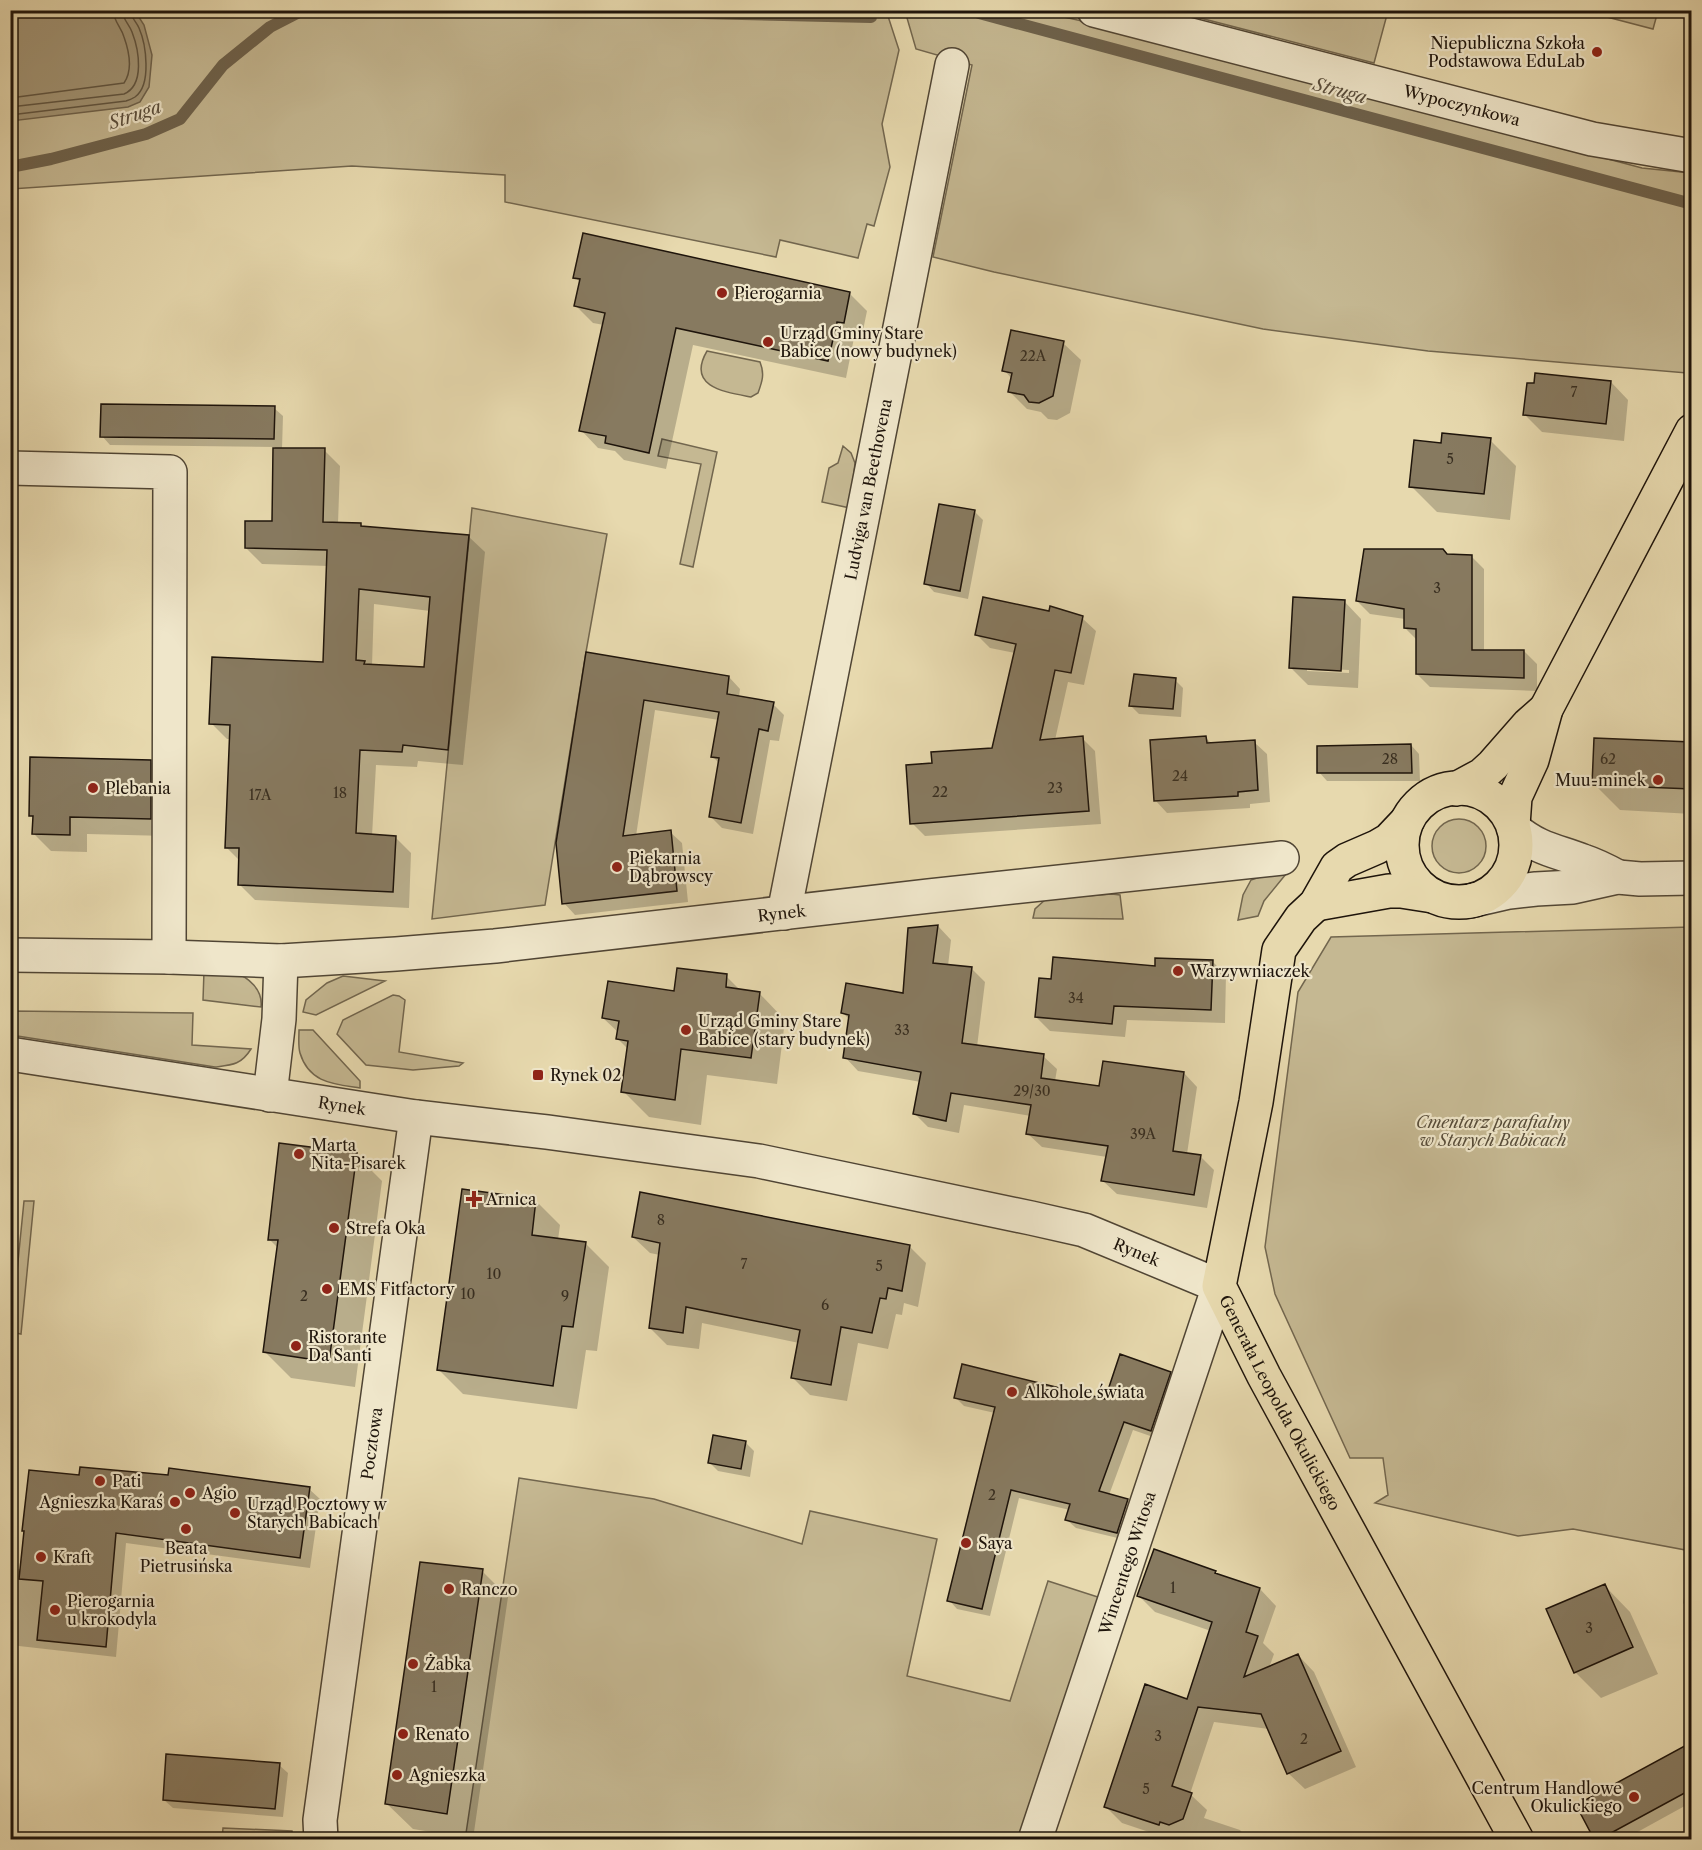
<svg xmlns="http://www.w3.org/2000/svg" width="1702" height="1850" font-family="'Libre Caslon Text',serif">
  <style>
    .green { fill: #c5b892; stroke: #72664e; stroke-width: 1.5 }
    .water { fill: #a39677; stroke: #6e624c; stroke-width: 1.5 }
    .shadow { fill: #0003; fill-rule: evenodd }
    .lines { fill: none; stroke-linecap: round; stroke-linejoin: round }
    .shore { stroke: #605541; stroke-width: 1.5 }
    .stream { stroke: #6e624c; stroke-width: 12 }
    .building { fill: #877a60; stroke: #1e140b; stroke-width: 1.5; fill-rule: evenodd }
    .minor-casing { stroke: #504534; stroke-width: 36 }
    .major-casing { stroke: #1e140b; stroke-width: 36 }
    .minor { stroke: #efe6ca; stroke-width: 33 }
    .major { stroke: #e7d9ae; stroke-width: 33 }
    .poi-dot { fill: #8f2418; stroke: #efe6ca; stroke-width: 2 }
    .labels { text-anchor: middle; stroke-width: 4.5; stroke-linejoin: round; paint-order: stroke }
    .number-label { font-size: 14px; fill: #382e20 }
    .poi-label { font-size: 16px; fill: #1e140b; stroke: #efe6ca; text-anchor: start }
    .street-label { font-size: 16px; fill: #1e140b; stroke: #efe6ca }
    .park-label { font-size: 16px; font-style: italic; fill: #584d3a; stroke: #efe6ca }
    .water-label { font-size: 18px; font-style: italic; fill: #5a4e3c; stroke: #efe6ca }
  </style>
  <rect width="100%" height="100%" fill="#e7d9ae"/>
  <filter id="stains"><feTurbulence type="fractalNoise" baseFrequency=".00333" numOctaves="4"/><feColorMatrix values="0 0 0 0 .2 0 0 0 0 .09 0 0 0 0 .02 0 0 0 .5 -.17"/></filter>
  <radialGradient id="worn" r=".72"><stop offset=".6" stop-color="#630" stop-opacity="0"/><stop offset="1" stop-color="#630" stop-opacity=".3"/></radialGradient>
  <path class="green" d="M886,10L899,50L882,124L890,167L874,226L867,224L858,258L780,240L776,257L505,202V175L352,166L11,189V11Z
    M905,11H1037L1127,31L1642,168L1691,173V363L1687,373L1428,351L1263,329L994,272L933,257L972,65L916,49Z
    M1173,11L1388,10V11L1374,63Z
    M1584,11H1658L1653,29Z
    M707,351L760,362C765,374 762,382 758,393L751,397C725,392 686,387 707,351Z
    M662,439L717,452L693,567L680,564L701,464L658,456Z
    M843,446L851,453L855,463L850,508L822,502L829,468L838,463Z
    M472,508L607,534L586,652L545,905L432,919Z
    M1432 846a27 27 0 1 1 54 0a27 27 0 1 1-54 0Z
    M1286,874L1264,901L1258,916L1238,920L1243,895L1251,880L1266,875Z
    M1112,894L1120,895L1123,919L1033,918L1035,909L1046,899Z
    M1691,927V1551L1573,1529L1518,1536L1375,1503L1388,1495L1383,1458H1350L1275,1294L1265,1247L1298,992L1331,937Z
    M204,971C213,971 225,969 233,972C249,977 263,990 261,1007L203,1000Z
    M343,976L385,981L316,1015L303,1012L306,1000L327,983Z
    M393,995L399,996L405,1000L399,1052L463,1063L459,1066L413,1070L366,1065L337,1034L343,1020Z
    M10,1011L193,1013L192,1045L251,1049C241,1065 232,1065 215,1067L11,1035Z
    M299,1030H313L360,1081V1088C334,1084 309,1083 300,1053C298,1046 299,1037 299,1030Z
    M24,1201H34L21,1334L11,1332Z
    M519,1478L654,1499L802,1544L810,1511L937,1539L907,1676L1010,1701L1048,1581L1104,1599L1024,1839L465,1840Z
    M223,1828L292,1831L293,1839H222Z"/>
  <path class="water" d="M11,10L135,11L144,25L152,55L149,87L140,102L128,107L11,121Z"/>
  <path class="shadow" d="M575,277L849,293L867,311L861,340L854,338L846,378L693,345L666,469L624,460L615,451L598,448L581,430L604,325L593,323L575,305L581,283Z
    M1063,343L1081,360L1070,413L1057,420L1048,419L1041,412L1027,409L1010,392L1012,379L1004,370Z
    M1611,382L1628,400L1624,441L1542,432L1525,415Z
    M274,408L283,416L282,449L324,450L340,466L338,524H361L364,528L468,536L485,552L463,765L418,761L417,767L376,765L372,836L395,837L411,853L409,908L255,900L239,884L240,861L226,847L231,739H227L211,723L325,664L328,566L262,564L246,548L273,523L275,447L110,445L102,436ZM374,604L430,611L425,668L372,666Z
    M1490,440L1516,466L1510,520L1437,512L1411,486L1443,444Z
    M974,511L983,520L968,599L934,592L926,583Z
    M1447,556H1471L1484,569V651H1524L1537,664V691L1430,687L1417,674V640L1405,628V619L1370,614L1357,601Z
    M1344,601L1361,619L1358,688L1308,685L1291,668ZM1307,668L1349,670V673L1307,671Z
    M1082,618L1096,631L1084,685L1068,682L1055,740L1082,738L1095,751L1101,824L925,836L912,823L933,764L993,749L1015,653L990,648L977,635Z
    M587,654L729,677L740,689L739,697L773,704L784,715L779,741L770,740L753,834L722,828L710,816L720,764L712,756L719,720L655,710L636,836L670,832L682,843L688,902L575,915L564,903Z
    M1175,680L1183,688L1181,717L1139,714L1130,705Z
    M1206,738L1212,744L1254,742L1267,754L1270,802L1250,804V808L1167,813L1155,800Z
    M1692,743V814L1620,810L1594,784Z
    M1411,745L1419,754L1420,781H1327L1319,772Z
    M150,761L168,779L167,836L87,834V852L51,851L34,834V818L31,815Z
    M938,926L951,940L948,966L972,969L985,982L977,1047L1043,1056L1057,1069L1055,1081L1100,1088L1184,1073L1197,1087L1187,1154L1200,1156L1214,1170L1207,1208L1117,1194L1103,1181L1107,1157L1042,1147L1028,1134L1031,1116L964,1105L959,1133L928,1127L915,1114L921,1082L858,1071L845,1057L850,1020L843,1013L904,995Z
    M1212,961L1226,975L1225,1023L1127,1020L1125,1037L1050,1031L1036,1017L1156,967Z
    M726,976L741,991L759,993L785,1020L777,1084L707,1075L701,1125L649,1117L623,1091L628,1049L618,1039L619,1033L603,1018Z
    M356,1155L382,1181L355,1387L291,1378L265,1352L278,1248L269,1239Z
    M536,1201L560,1225L558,1240L585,1243L609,1267L597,1351L586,1350L577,1409L463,1394L439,1370Z
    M633,1237L910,1247L926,1263L918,1307L904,1303L902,1315L896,1314L888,1349L858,1343L847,1401L810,1395L793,1378L799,1343L702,1323L699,1349L667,1345L650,1328L660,1255L650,1253Z
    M1170,1373L1178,1381L1159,1439L1133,1430L1109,1495L1128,1500L1136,1509L1126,1540L1076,1528L1067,1520L1070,1510L1019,1498L990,1616L957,1609L949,1600L995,1413L964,1406L956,1398L1106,1401Z
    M714,1437L746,1443L754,1451L750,1477L718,1471L710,1463Z
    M30,1472L80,1477L309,1489L320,1499L310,1568L126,1543L116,1657L10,1645V1568L20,1569Z
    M1689,1570L1692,1571V1612L1683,1603Z
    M482,1571L508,1597L473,1839L413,1829L386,1803Z
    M1215,1572L1219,1576L1260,1589L1276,1606L1263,1643L1274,1654L1269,1668L1298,1655L1314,1672L1356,1767L1305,1789L1288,1773L1269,1729L1214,1722L1190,1794L1207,1810L1204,1818L1240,1830L1248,1840H1198L1199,1835L1189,1840H1173L1122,1823L1105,1806L1188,1701L1211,1631L1155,1612L1139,1596Z
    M1604,1585L1630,1612L1658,1674L1601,1698L1575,1672Z
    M1692,1743V1802L1623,1840H1596L1578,1806Z
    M279,1765L288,1773L283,1817L173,1808L164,1800Z"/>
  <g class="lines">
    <path class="shore" d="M10,98L124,83C133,70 129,51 124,37C121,27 114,22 113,10
      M10,107L124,94C145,85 139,50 132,32C129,24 123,20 122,10
      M10,115L126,101C129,100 132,99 135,97C152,85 146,44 139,28C136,21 131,18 130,10"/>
    <path class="stream" d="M566,10L871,17
      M979,13L1692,204
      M10,167L51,159L146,134L180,119L223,65L270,27L303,10"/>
  </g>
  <path class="building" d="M583,233L850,292L844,323L837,322L828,361L676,328L649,453L605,443L606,436L579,431L605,313L574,306L580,279L573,278Z
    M1011,330L1064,341L1053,396L1039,403L1029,402L1024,395L1008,392L1012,373L1002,371Z
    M1535,373L1611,381L1606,424L1523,415L1527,383H1534Z
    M101,404L275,406L274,439L100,437Z
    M1442,433L1491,438L1484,494L1409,487L1414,440L1441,443Z
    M273,448H325L323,522L361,523V526L469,535L448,750L403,745L402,752L360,750L356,833L396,836L393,892L238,885L239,848H225L230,725L209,724L212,657L323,662L327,550L245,548V521H272ZM359,589L430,597L424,667L364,664L365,661L356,660Z
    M939,504L975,510L960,591L924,584Z
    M1364,549H1443L1447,554L1472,555V650H1524V678L1416,674V629L1404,628V609L1356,601Z
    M983,597L1049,611L1050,606L1083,616L1071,673L1055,670L1040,740L1083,736L1089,811L910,824L906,765L932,763L931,752L992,748L1016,644L975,635Z
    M1293,597L1345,600L1341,671L1289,668Z
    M586,652L729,676L727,694L774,702L768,731L759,729L741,823L709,817L719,758L711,757L719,712L644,700L623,836L671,830L677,891L562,904L556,843Z
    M1134,674L1176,678L1173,709L1129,706Z
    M1206,736L1207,743L1255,740L1258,790L1238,792V796L1154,801L1150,740Z
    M1594,738L1692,742V789L1592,785Z
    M1411,744L1412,773H1317V746Z
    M30,757L151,760V819L70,817V835L32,834L33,816H29Z
    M938,925L933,963L972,967L962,1043L1044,1054L1041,1078L1099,1086L1103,1061L1184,1072L1173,1151L1201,1155L1194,1195L1101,1181L1108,1146L1026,1134L1031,1105L951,1093L946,1121L913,1114L921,1072L843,1058L849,1015L841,1013L846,983L903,993L908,928Z
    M1053,957L1155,966V958L1213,960L1211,1010L1114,1006L1112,1024L1035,1017L1039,978L1051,979Z
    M677,968L727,974L726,987L760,992L751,1058L681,1049L675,1100L621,1092L628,1041L616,1039L619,1021L602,1018L608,981L674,991Z
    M279,1143L357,1153L329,1362L263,1352L278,1240H268Z
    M462,1189L536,1199L532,1235L586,1242L573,1327L562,1326L553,1386L437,1370Z
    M640,1192L910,1245L902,1291L888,1288L886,1299L880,1298L872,1333L841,1327L831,1385L791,1378L800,1330L686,1307L683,1333L649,1328L660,1243L632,1237Z
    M1120,1354L1171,1372L1151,1431L1124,1422L1099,1491L1128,1499L1117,1533L1065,1520L1070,1504L1011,1490L982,1609L947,1601L995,1407L954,1398L962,1364L1105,1399Z
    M713,1435L746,1441L741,1469L708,1463Z
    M80,1467L168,1475L169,1468L310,1487L300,1558L116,1533L106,1647L37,1640L43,1581L19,1579L24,1531H22L29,1470L79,1475Z
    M1154,1549L1216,1571L1215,1573L1260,1588L1246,1632L1258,1636L1244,1677L1298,1654L1341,1751L1287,1774L1261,1714L1198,1707L1172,1786L1192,1793L1183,1819L1169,1825L1160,1822L1159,1825L1104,1807L1145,1684L1187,1699L1212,1622L1137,1596Z
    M420,1562L483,1569L447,1814L385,1804Z
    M1605,1584L1633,1647L1574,1673L1546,1609Z
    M1692,1742V1789L1600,1839H1594L1576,1805Z
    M166,1754L280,1763L275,1809L163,1800Z"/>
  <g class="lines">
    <g class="minor-casing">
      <g id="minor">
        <path id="s1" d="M1094,10L1592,139L1692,156"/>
        <path d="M10,468L170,472L169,957"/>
        <path d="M1514,829C1540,850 1554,850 1583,861C1595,865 1607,871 1618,877"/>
        <path d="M1470,901L1509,892L1536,889L1573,887L1618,877L1640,879L1692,878"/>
        <path id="s2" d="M784,913L952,65"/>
        <path id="s3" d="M10,955L169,957L281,961L396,954L495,946L929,896L1282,858"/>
        <path id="s4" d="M10,1054L416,1117L547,1132L759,1161L1031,1218L1084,1230L1219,1286L1035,1840"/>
        <path d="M270,1095L279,1019L281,961"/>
        <path id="s5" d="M321,1840L320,1820L416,1117"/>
      </g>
    </g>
    <g class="major-casing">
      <g id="major">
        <circle cx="1459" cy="845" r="57"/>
        <path d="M1456,789L1482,775L1493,765L1529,724L1546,709"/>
        <path id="s6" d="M1407,821L1389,840L1377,847L1347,860L1337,867L1316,904L1301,918L1279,950L1256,1102L1219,1286L1264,1376L1517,1840"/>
        <path d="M1513,825L1515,797L1532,760L1546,709L1692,431"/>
        <path d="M1316,904L1389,891H1401L1433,896"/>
      </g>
    </g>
    <use href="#minor" class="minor"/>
    <use href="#major" class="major"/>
  </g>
  <g class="poi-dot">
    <circle cx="1597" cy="52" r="6"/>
    <circle cx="722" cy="293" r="6"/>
    <circle cx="768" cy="342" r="6"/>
    <circle cx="1658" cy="780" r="6"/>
    <circle cx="93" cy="788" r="6"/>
    <circle cx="617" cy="867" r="6"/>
    <circle cx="1178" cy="971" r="6"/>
    <circle cx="686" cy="1030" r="6"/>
    <rect x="532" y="1069" width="12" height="12" rx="3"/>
    <circle cx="299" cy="1154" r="6"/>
    <path d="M471 1190h6v6h6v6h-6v6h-6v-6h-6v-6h6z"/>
    <circle cx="334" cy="1228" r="6"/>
    <circle cx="327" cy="1289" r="6"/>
    <circle cx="296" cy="1346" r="6"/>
    <circle cx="1012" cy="1392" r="6"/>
    <circle cx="100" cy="1481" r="6"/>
    <circle cx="190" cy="1493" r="6"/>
    <circle cx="175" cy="1502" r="6"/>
    <circle cx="235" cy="1513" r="6"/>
    <circle cx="186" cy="1529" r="6"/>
    <circle cx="966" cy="1543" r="6"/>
    <circle cx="41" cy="1557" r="6"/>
    <circle cx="449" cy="1589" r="6"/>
    <circle cx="55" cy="1610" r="6"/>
    <circle cx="413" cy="1664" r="6"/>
    <circle cx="403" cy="1734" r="6"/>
    <circle cx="397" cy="1775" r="6"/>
    <circle cx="1634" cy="1797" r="6"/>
  </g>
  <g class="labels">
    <g class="number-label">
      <text x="1033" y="361">22A</text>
      <text x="1574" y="397">7</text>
      <text x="1450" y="464">5</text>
      <text x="1437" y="593">3</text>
      <text x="1390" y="764">28</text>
      <text x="1608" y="764">62</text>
      <text x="1180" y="781">24</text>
      <text x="1055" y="793">23</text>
      <text x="940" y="797">22</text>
      <text x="340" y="798">18</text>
      <text x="260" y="800">17A</text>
      <text x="1076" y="1003">34</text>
      <text x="902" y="1035">33</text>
      <text x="1032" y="1096">29/30</text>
      <text x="1143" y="1139">39A</text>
      <text x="661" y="1225">8</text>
      <text x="744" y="1269">7</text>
      <text x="879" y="1271">5</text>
      <text x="494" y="1279">10</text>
      <text x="468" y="1299">10</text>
      <text x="304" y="1301">2</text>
      <text x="565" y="1301">9</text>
      <text x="825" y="1310">6</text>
      <text x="992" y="1500">2</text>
      <text x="1173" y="1593">1</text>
      <text x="1589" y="1633">3</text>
      <text x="434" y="1692">1</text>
      <text x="1158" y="1741">3</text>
      <text x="1304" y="1744">2</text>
      <text x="1146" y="1794">5</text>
    </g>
    <g class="poi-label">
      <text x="1585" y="49" text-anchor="end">Niepubliczna Szkoła<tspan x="1585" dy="18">Podstawowa EduLab</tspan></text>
      <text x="734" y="299">Pierogarnia</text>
      <text x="780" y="339">Urząd Gminy Stare<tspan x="780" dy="18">Babice (nowy budynek)</tspan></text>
      <text x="1646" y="786" text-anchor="end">Muu-minek</text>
      <text x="105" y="794">Plebania</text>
      <text x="629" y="864">Piekarnia<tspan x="629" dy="18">Dąbrowscy</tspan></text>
      <text x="1190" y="977">Warzywniaczek</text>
      <text x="698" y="1027">Urząd Gminy Stare<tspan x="698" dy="18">Babice (stary budynek)</tspan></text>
      <text x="550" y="1081">Rynek 02</text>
      <text x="311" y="1151">Marta<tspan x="311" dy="18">Nita-Pisarek</tspan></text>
      <text x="486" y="1205">Arnica</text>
      <text x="346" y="1234">Strefa Oka</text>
      <text x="339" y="1295">EMS Fitfactory</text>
      <text x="308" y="1343">Ristorante<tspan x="308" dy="18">Da Santi</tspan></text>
      <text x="1024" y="1398">Alkohole świata</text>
      <text x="112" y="1487">Pati</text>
      <text x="202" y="1499">Agio</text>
      <text x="163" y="1508" text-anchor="end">Agnieszka Karaś</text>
      <text x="247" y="1510">Urząd Pocztowy w<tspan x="247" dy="18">Starych Babicach</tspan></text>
      <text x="978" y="1549">Saya</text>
      <text x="186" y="1554" text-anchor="middle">Beata<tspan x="186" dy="18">Pietrusińska</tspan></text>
      <text x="53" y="1563">Kraft</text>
      <text x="461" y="1595">Ranczo</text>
      <text x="67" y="1607">Pierogarnia<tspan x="67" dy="18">u krokodyla</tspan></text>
      <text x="425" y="1670">Żabka</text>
      <text x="415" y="1740">Renato</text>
      <text x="409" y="1781">Agnieszka</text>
      <text x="1622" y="1794" text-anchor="end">Centrum Handlowe<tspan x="1622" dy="18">Okulickiego</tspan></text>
    </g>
    <g class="street-label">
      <text dy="6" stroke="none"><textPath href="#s1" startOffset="380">Wypoczynkowa</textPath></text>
      <text dy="6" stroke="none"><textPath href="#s2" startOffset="432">Ludviga van Beethovena</textPath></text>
      <text dy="6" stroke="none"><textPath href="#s3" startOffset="774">Rynek</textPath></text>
      <text dy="6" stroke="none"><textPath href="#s4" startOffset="336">Rynek</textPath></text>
      <text dy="6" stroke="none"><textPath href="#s4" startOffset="1146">Rynek</textPath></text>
      <text dy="6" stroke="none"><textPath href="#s6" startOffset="660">Generała Leopolda Okulickiego</textPath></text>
      <text dy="6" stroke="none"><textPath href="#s5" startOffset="400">Pocztowa</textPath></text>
      <text transform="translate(1127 1563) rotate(-72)" y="6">Wincentego Witosa</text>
    </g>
    <g class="park-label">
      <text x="1493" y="1128">Cmentarz parafialny<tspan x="1493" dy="18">w Starych Babicach</tspan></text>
    </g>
    <g class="water-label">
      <text transform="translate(1340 91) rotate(15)" y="6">Struga</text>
      <text transform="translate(135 115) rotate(-19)" y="6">Struga</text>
    </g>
  </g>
  <rect width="1702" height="1850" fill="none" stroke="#e7d9ae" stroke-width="36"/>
  <rect x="12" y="12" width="1678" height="1826" fill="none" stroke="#1e140b" stroke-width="3"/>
  <rect x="18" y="18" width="1666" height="1814" fill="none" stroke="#1e140b" stroke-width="1.5"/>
  <rect width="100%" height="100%" filter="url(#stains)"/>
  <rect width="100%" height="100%" fill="url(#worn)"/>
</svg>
